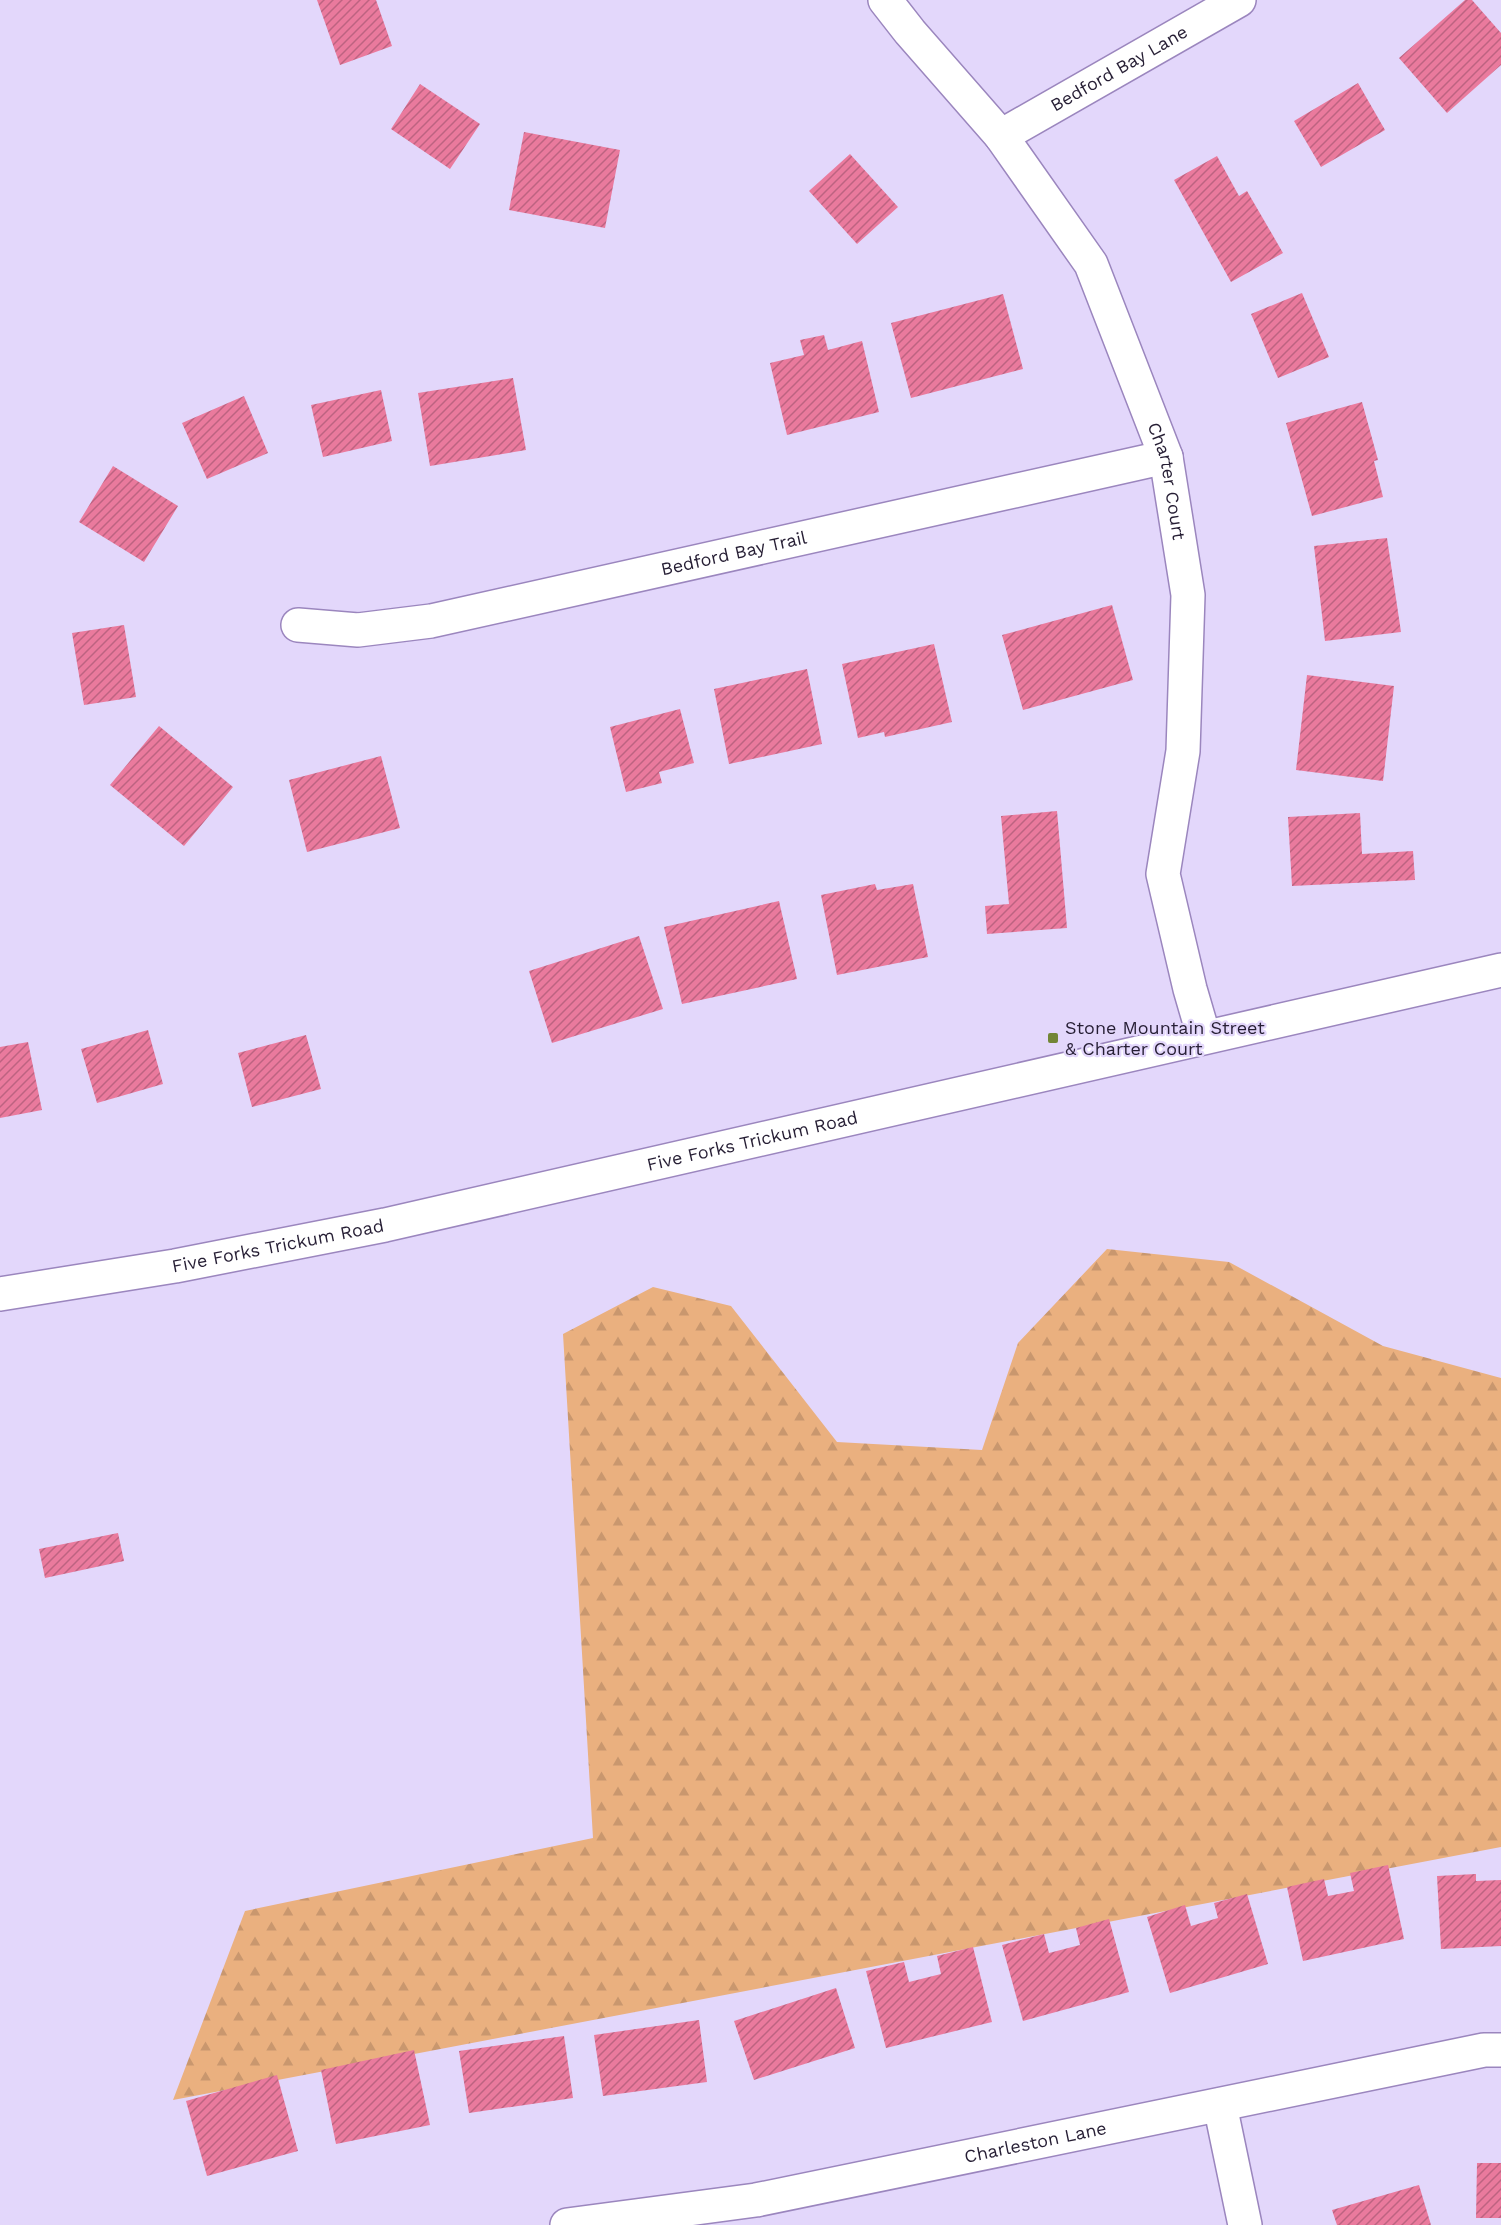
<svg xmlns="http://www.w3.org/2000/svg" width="1501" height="2225" font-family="'Work Sans',sans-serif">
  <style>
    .forest { fill: url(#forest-firs) }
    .building { fill: url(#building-hatch) }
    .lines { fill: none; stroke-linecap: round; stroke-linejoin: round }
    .minor-casing { stroke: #9b86be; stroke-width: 36 }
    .major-casing { stroke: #9b86be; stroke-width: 36 }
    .minor { stroke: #fff; stroke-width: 33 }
    .major { stroke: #fff; stroke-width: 33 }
    .poi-dot { fill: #728536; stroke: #e3d7fb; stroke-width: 2 }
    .labels { text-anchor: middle; stroke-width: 4.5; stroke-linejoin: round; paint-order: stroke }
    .street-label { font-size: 18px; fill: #261e34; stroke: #e3d7fb }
    .poi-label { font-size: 18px; fill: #261e34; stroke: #e3d7fb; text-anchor: start }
  </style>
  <defs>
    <pattern id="forest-firs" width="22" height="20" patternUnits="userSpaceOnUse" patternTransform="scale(1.5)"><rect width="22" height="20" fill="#eab07f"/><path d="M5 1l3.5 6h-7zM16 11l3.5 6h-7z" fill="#c9976e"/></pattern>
    <pattern id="building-hatch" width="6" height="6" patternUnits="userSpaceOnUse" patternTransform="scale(1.5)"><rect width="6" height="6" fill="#ea7a9d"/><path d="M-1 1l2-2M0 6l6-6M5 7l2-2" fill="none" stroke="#bd6381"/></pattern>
  </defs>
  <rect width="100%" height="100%" fill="#e3d7fb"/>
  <path class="forest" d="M1107,1249L1229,1262L1383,1346L1501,1378V1847L173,2100L245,1911L593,1838L563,1334L653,1287L731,1306L837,1442L982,1450L1018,1343Z"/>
  <path class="building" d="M317,0H376L392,46L340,65Z
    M1465,0H1472L1501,33V65L1447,113L1399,58Z
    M1358,83L1385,130L1321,167L1294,121Z
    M420,84L480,124L450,169L391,129Z
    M524,132L620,150L605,228L509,210Z
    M850,154L898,207L857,244L809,191Z
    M1217,156L1239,196L1247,191L1283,253L1231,282L1174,180Z
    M1302,293L1329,357L1278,378L1251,314Z
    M1003,294L1023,369L911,398L891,323Z
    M824,335L828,350L862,341L879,412L787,435L770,363L804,355L800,340Z
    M513,378L526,450L430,466L418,393Z
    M381,390L392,441L323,457L311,405Z
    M244,396L268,453L207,479L182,423Z
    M1362,402L1378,460L1374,461L1383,497L1312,516L1286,423Z
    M113,466L178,506L144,562L79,522Z
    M1387,538L1401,632L1325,641L1314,546Z
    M1112,605L1133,680L1023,710L1002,635Z
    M124,625L136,697L84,705L72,633Z
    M934,644L952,722L885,737L884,732L858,738L842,664Z
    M807,669L822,744L729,764L714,689Z
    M1307,675L1394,686L1383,781L1296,770Z
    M680,709L694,763L659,772L662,783L626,792L610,727Z
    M159,726L233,787L184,846L110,785Z
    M381,756L400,828L307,852L289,780Z
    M1057,811L1067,928L987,934L985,906L1009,904L1001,816Z
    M1360,813L1362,854L1413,851L1415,880L1292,886L1288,817Z
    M875,884L877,890L913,884L928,957L837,975L821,895Z
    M779,901L797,979L682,1004L664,927Z
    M639,936L663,1009L552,1043L529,971Z
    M148,1030L163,1084L97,1103L81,1049Z
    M306,1035L321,1089L252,1107L238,1053Z
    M28,1042L42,1110L0,1118V1047Z
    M118,1533L124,1561L45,1578L39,1549Z
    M1388,1865L1404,1939L1303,1961L1287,1887L1324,1879L1328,1896L1354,1891L1350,1873Z
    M1476,1874V1881L1501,1880V1946L1441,1949L1437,1876Z
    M1247,1894L1268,1964L1170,1993L1147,1917L1185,1905L1191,1926L1218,1918L1214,1903Z
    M1109,1919L1129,1992L1023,2021L1002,1945L1044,1934L1049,1953L1080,1945L1076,1928Z
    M973,1947L992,2022L886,2048L866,1971L904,1962L909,1982L941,1974L937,1956Z
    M836,1988L855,2048L754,2080L734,2021Z
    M699,2020L707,2082L603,2096L594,2035Z
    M564,2036L573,2098L469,2113L459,2051Z
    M414,2050L430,2125L336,2144L321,2070Z
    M277,2075L298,2151L207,2176L186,2101Z
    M1477,2163H1501V2218H1476Z
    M1419,2185L1431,2225H1337L1332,2210Z"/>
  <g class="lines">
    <g class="minor-casing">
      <g id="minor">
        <path id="s1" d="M885,0L910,32L1001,136L1091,264L1166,457L1188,595L1183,751L1163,874L1190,989L1204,1037"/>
        <path id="s2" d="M1001,136L1239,0"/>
        <path id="s3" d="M298,625L358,630L431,621L1166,457"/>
        <path d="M1220,2105L1245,2225"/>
        <path id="s4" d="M567,2225L756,2200L1484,2050H1501"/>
      </g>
    </g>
    <g class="major-casing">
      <g id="major">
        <path id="s5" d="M0,1294L175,1266L385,1225L1501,970"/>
      </g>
    </g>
    <use href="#minor" class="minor"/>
    <use href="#major" class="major"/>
  </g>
  <rect class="poi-dot" x="1047" y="1032" width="12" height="12" rx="3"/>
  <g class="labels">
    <g class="street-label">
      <text dy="6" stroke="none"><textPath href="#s2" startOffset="136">Bedford Bay Lane</textPath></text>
      <text dy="6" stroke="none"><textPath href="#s1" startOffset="566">Charter Court</textPath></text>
      <text dy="6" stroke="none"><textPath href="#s3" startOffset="444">Bedford Bay Trail</textPath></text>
      <text dy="6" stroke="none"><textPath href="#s5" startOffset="768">Five Forks Trickum Road</textPath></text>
      <text dy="6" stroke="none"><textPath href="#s5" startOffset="282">Five Forks Trickum Road</textPath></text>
      <text dy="6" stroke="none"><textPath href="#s4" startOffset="476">Charleston Lane</textPath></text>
    </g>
    <g class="poi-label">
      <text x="1065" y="1034">Stone Mountain Street<tspan x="1065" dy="21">&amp; Charter Court</tspan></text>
    </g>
  </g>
</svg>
